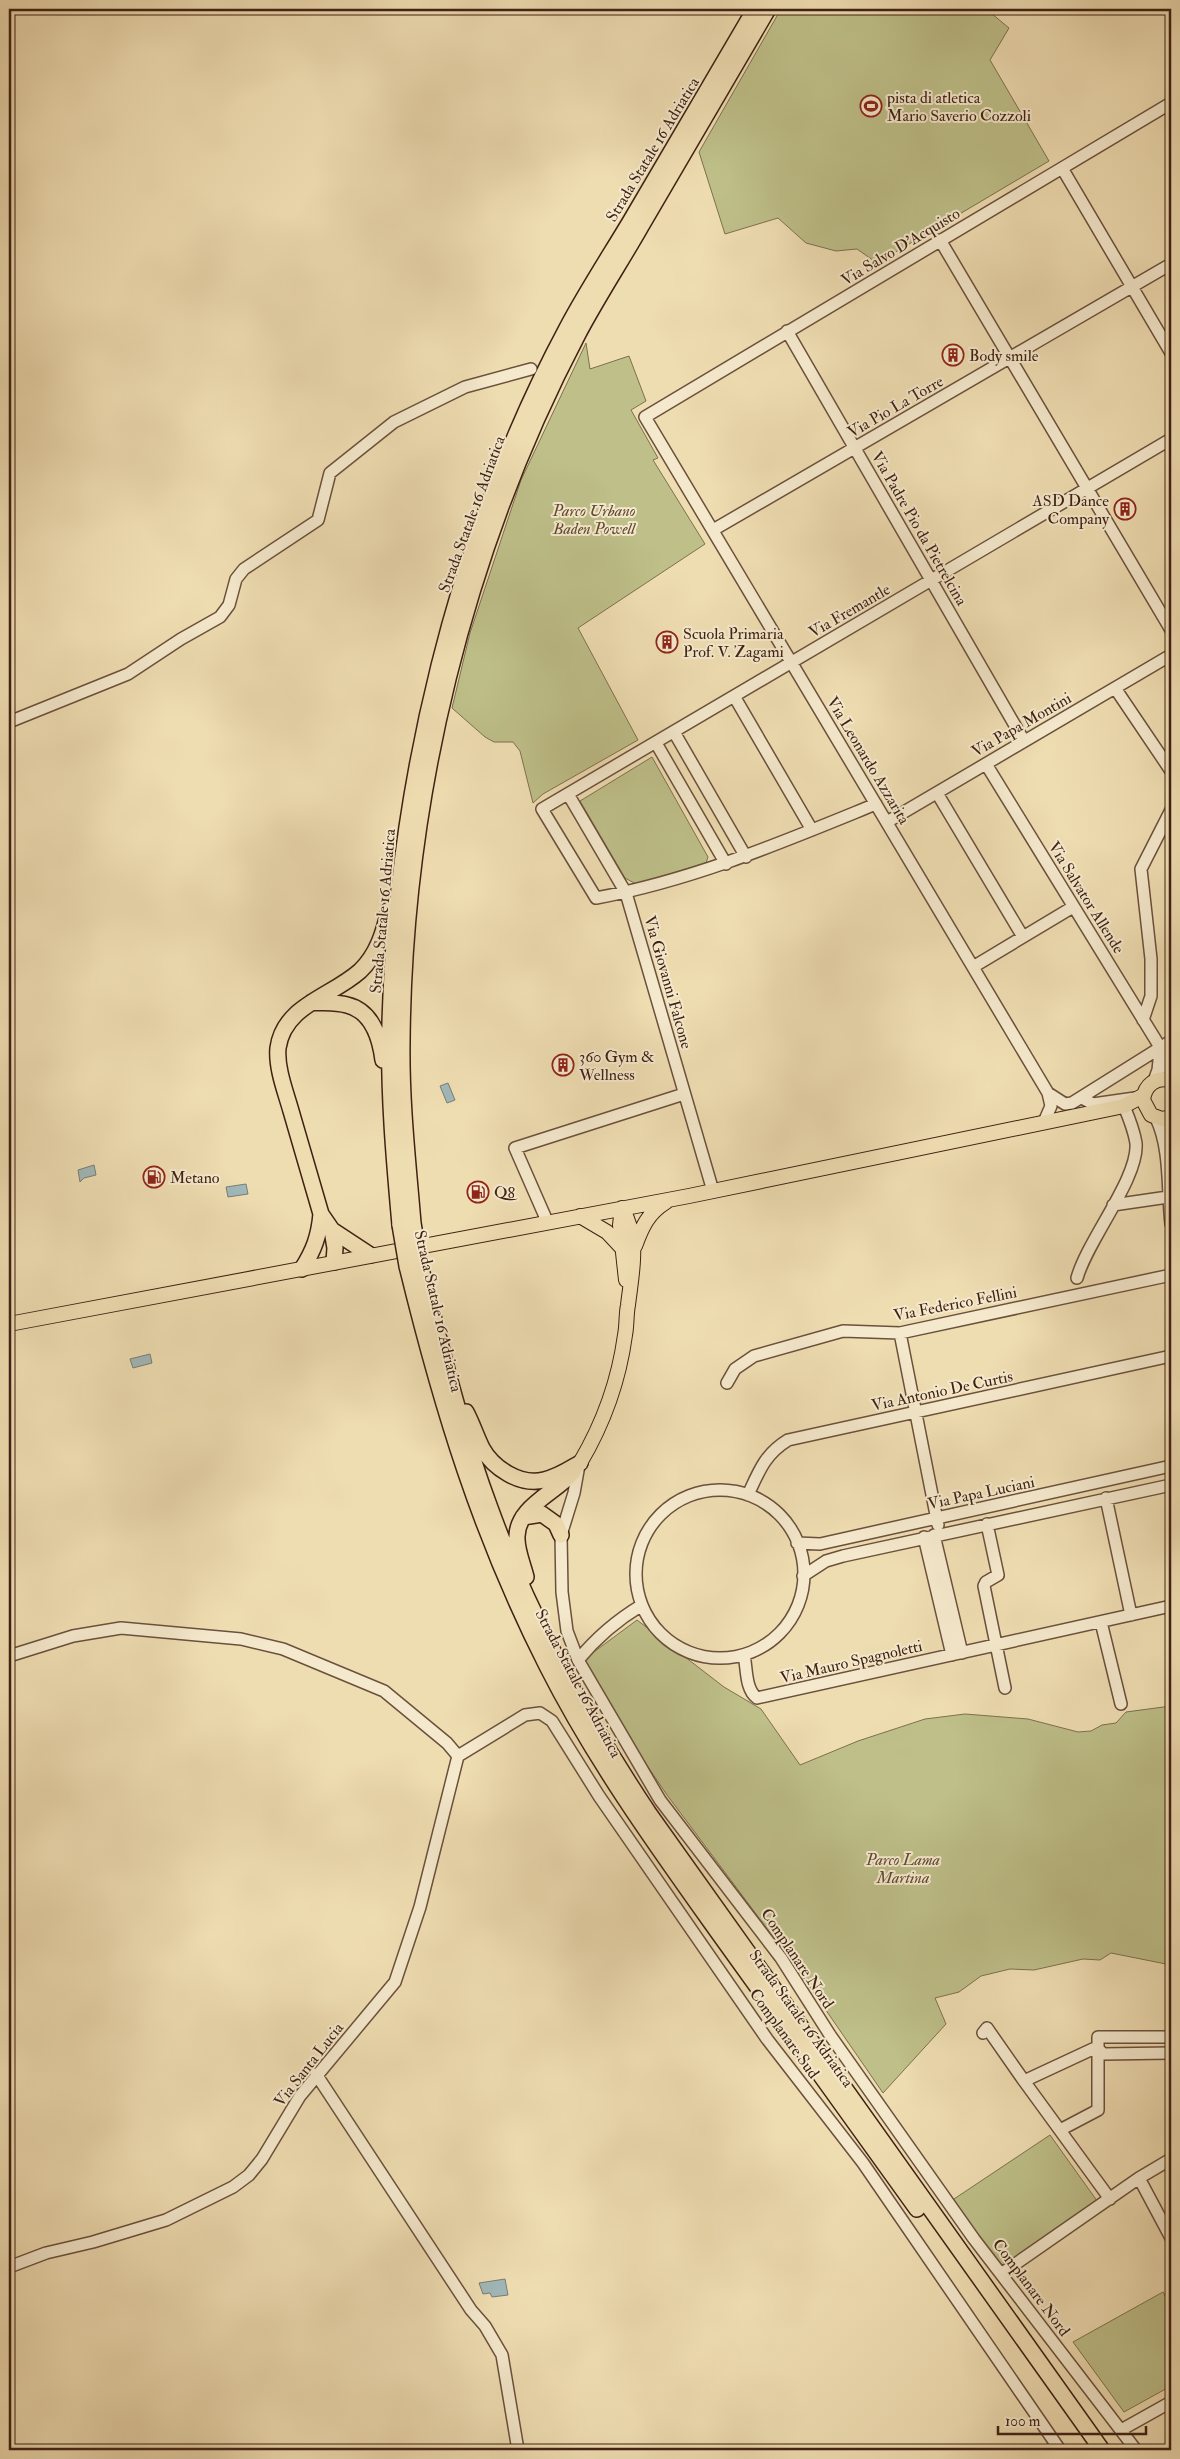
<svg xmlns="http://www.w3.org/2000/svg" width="1180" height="2459" font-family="'IM FELL Double Pica',serif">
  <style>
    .green { fill: #bebf89; stroke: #7e704e }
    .water { fill: #a0b8b9; stroke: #797c77 }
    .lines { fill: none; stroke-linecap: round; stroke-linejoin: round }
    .minor-casing { stroke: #6b503c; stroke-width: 14 }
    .major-casing { stroke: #3f2114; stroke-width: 16 }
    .highway-casing { stroke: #3f2114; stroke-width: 18 }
    .minor { stroke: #f5e9cd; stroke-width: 11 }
    .major { stroke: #efddb2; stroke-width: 14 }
    .highway { stroke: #efddb2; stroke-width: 15 }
    .highway-bridge-casing { stroke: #3f2114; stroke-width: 18; stroke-linecap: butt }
    .highway-bridge { stroke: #efddb2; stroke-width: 15 }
    .labels { text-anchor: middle; stroke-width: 4; stroke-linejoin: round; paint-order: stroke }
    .poi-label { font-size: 16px; fill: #3f2114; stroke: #f5e9cd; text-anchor: start }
    .street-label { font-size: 16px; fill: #3f2114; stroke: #f5e9cd }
    .park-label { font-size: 16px; font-style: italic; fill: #5f4831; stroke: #f5e9cd }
  </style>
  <rect width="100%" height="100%" fill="#efddb2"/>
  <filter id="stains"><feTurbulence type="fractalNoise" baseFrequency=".004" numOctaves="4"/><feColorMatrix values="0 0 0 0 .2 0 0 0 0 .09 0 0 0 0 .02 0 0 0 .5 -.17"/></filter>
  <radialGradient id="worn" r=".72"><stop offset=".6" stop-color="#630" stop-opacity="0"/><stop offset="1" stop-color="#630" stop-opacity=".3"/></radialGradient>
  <path class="green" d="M781,9H986L1009,28L990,60L1049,161L877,263L857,249L836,251L806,243L778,218L725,234L699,152Z
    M586,343L590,369L629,356L646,401L631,410L658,458L653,460L705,544L578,628L638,740L543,794L533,803L520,751L513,742H494L485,737L452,708L470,633L521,480Z
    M652,757L708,857L706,863L636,884L625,878L580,801Z
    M637,1620L724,1687L761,1709L800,1765L858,1741L925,1719L965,1714L1028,1719L1078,1732L1091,1731L1102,1725L1116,1723L1126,1712L1171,1706V1965L1111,1953L1100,1960L1083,1959L1034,1970L1010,1969L981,1976L959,1992L935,1998L946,2024L883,2093L801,1974L667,1795L623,1730L583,1660Z
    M1050,2135L1100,2205L1004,2273L951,2201Z
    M1163,2292L1171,2308V2386L1124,2412L1073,2342Z"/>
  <path class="water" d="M448,1083L455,1100L447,1103L440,1086Z
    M94,1165L96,1175L84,1178L80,1182L78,1170Z
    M246,1184L248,1194L228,1197L226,1187Z
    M150,1354L152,1363L133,1368L130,1359Z
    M505,2279L508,2295L492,2297L490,2293L483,2294L479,2283Z"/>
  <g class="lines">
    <g class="minor-casing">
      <path id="minor" d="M1062,168L1171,353
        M940,240L1171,630
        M787,331L1024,741
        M713,530L1171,264
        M1115,688L1171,771
        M734,696L812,830
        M9,722L128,674L181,639L220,617L229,605L236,579L244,569L318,520L330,473L394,422L465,387L531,369
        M674,732L746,857
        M656,743L726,864
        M986,764L1160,1047L1171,1077
        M937,793L1023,937
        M568,794L626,893L713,1191
        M876,804C785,841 694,880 596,898L542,809L1171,439
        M887,822L1171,655
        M973,967L1073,907
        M1143,1020L1151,996V959L1141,869L1171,810
        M1154,1081L1158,1070L1160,1051
        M1048,1093L1065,1104L1072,1103L1171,1041
        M1082,1098L1093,1104L1135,1098
        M1156,1118C1171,1149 1167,1190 1171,1224
        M1044,1122L1051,1106L1048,1093L645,417L1171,103
        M1113,1205L1168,1197
        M547,1221L515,1148L684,1094
        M1077,1278C1088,1239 1139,1178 1136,1143C1134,1130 1129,1118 1124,1106
        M900,1333L938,1525
        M727,1383L735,1369L754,1356L843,1331L900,1333L1171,1275
        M579,1465L574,1493L561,1535L562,1592L567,1631L578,1660L660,1800L781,1958L830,2035L974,2239L1136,2450
        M636 1574a84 84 0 1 1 168 0a84 84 0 1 1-168 0Z
        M748,1495C759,1471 765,1454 788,1440L1171,1356
        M1106,1498L1131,1615
        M987,1524L998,1575L986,1582L984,1586L1005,1688
        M934,1535L962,1653
        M924,1537L952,1655
        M797,1543L820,1544L1171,1466
        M803,1576L826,1561L843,1556L1171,1485
        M1101,1622L1121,1704
        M744,1655C747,1668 745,1689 757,1698L1171,1606
        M9,1656L73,1636L121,1628L241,1639L283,1649L384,1691L447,1743L458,1756
        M578,1660C596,1638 617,1620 642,1605
        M458,1756L525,1715L540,1713L552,1721L599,1796L767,2039L863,2163L1060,2450
        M983,2033L987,2028L1024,2081
        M1097,2047L1024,2081L1110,2199
        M1097,2047L1103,2054L1171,2053
        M316,2074L471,2310L485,2326L502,2355L518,2450
        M1060,2130L1098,2110V2037H1171
        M1139,2178L1171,2238
        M9,2267L46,2253L93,2242L166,2220L233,2187L249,2175L262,2159L300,2096L395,1982L420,1907L458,1756
        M1001,2274L1139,2178L1171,2159
        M1121,2430L1171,2402"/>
    </g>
    <g class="major-casing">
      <path id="major" d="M1171,1080C1156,1077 1145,1084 1143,1100L1151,1115L1162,1119L1171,1117
        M622,1208L620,1225L626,1280
        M580,1216L607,1232L622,1248
        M635,1246C642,1227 648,1213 666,1202
        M9,1324L689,1196L1124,1106L1144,1095
        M580,1463C603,1424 619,1380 625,1335C627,1325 626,1315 628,1305C632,1271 640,1239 622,1208"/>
    </g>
    <g class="highway-casing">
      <path id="highway" d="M312,1002C323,1003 336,1002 347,1005C372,1011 380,1037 383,1060
        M413,1223C408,1163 401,1102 402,1041C404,799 465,549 578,334C597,298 620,263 640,228C683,155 726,82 768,9
        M400,1225C394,1158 388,1090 390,1023C396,789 456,535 567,328C586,292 609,257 630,222C671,151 713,80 755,9
        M332,1230L335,1248L334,1262
        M370,1255L332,1230L321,1214C311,1180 301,1145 291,1111C286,1093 276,1068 278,1048C284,1005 331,997 360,971C377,955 384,932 389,910
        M420,1265C441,1346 460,1428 490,1508C529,1615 585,1717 648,1812L1102,2450
        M407,1266C442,1409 480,1534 547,1666C595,1761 658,1848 720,1935C786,2026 851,2118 917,2209
        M302,1269C314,1250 319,1236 321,1214
        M466,1412C472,1423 476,1436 482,1448C493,1468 520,1486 544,1480C558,1477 568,1470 580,1463
        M523,1517L542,1514L556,1524L561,1535
        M526,1577C523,1565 517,1551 517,1539C515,1507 556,1493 573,1472"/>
    </g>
    <use href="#minor" class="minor"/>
    <use href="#major" class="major"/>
    <use href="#highway" class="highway"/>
    <g class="highway-bridge-casing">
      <path id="highway-bridge" d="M413,1223L420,1265
        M400,1225L407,1266"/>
    </g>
    <use href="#highway-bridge" class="highway-bridge"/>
  </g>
  <defs>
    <g id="stadium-ring" transform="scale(1.125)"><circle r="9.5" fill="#f5e9cd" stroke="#8f2418" stroke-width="1.5"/><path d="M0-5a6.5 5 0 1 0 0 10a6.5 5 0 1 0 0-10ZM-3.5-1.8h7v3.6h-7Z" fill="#8f2418"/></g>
    <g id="building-ring" transform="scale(1.125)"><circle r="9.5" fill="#f5e9cd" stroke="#8f2418" stroke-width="1.5"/><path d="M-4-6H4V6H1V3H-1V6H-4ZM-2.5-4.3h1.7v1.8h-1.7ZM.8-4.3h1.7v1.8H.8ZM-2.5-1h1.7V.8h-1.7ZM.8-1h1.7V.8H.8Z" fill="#8f2418"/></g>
    <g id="fuel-ring" transform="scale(1.125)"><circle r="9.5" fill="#f5e9cd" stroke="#8f2418" stroke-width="1.5"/><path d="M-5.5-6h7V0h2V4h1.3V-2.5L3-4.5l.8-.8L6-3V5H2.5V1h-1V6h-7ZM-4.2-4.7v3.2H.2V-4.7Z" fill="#8f2418"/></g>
  </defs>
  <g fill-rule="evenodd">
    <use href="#stadium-ring" x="871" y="106"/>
    <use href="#building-ring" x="953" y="355"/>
    <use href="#building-ring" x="1125" y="509"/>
    <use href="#building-ring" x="667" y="642"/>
    <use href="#building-ring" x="563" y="1065"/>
    <use href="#fuel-ring" x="154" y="1177"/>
    <use href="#fuel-ring" x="478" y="1192"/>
  </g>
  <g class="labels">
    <g class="poi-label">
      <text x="887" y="103">pista di atletica<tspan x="887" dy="18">Mario Saverio Cozzoli</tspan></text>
      <text x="969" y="361">Body smile</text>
      <text x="1109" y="506" text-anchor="end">ASD Dance<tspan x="1109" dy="18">Company</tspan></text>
      <text x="683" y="639">Scuola Primaria<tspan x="683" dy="18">Prof. V. Zagami</tspan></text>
      <text x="579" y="1062">360 Gym &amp;<tspan x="579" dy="18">Wellness</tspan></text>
      <text x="170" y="1183">Metano</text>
      <text x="494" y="1198">Q8</text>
    </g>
    <g class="street-label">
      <text transform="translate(652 149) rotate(-59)" y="6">Strada Statale 16 Adriatica</text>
      <text transform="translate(900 246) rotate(-31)" y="6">Via Salvo D'Acquisto</text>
      <text transform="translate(895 406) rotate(-30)" y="6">Via Pio La Torre</text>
      <text transform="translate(471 514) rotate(-70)" y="6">Strada Statale 16 Adriatica</text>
      <text transform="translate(920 528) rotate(60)" y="6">Via Padre Pio da Pietrelcina</text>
      <text transform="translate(849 610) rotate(-30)" y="6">Via Fremantle</text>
      <text transform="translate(1021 724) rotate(-30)" y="6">Via Papa Montini</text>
      <text transform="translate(869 760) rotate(59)" y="6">Via Leonardo Azzarita</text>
      <text transform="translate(1087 897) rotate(58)" y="6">Via Salvator Allende</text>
      <text transform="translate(382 911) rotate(-85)" y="6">Strada Statale 16 Adriatica</text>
      <text transform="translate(669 982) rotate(74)" y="6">Via Giovanni Falcone</text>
      <text transform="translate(955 1303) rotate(-11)" y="6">Via Federico Fellini</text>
      <text transform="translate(439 1311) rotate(77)" y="6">Strada Statale 16 Adriatica</text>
      <text transform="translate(942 1390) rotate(-12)" y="6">Via Antonio De Curtis</text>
      <text transform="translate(981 1492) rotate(-12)" y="6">Via Papa Luciani</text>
      <text transform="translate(851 1661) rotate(-13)" y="6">Via Mauro Spagnoletti</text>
      <text transform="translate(579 1683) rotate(62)" y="6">Strada Statale 16 Adriatica</text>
      <text transform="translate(798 1958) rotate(56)" y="6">Complanare Nord</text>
      <text transform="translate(802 2018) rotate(54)" y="6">Strada Statale 16 Adriatica</text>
      <text transform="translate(785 2033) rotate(54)" y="6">Complanare Sud</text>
      <text transform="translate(308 2064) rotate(-52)" y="6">Via Santa Lucia</text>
      <text transform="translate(1032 2287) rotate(53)" y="6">Complanare Nord</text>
    </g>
    <g class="park-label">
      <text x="594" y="516">Parco Urbano<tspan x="594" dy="18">Baden Powell</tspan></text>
      <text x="903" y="1865">Parco Lama<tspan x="903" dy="18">Martina</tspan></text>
    </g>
  </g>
  <rect width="1180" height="2459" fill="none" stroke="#efddb2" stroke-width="30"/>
  <rect x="10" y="10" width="1160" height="2439" fill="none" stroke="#3f2114" stroke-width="2.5"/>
  <rect x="15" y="15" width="1150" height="2429" fill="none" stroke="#3f2114"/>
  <path d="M998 2426v8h148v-8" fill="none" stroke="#3f2114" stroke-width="2.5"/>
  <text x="1005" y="2426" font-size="15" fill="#3f2114" stroke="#f5e9cd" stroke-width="4" paint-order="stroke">100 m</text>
  <rect width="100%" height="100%" filter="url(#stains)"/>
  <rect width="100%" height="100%" fill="url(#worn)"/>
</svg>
